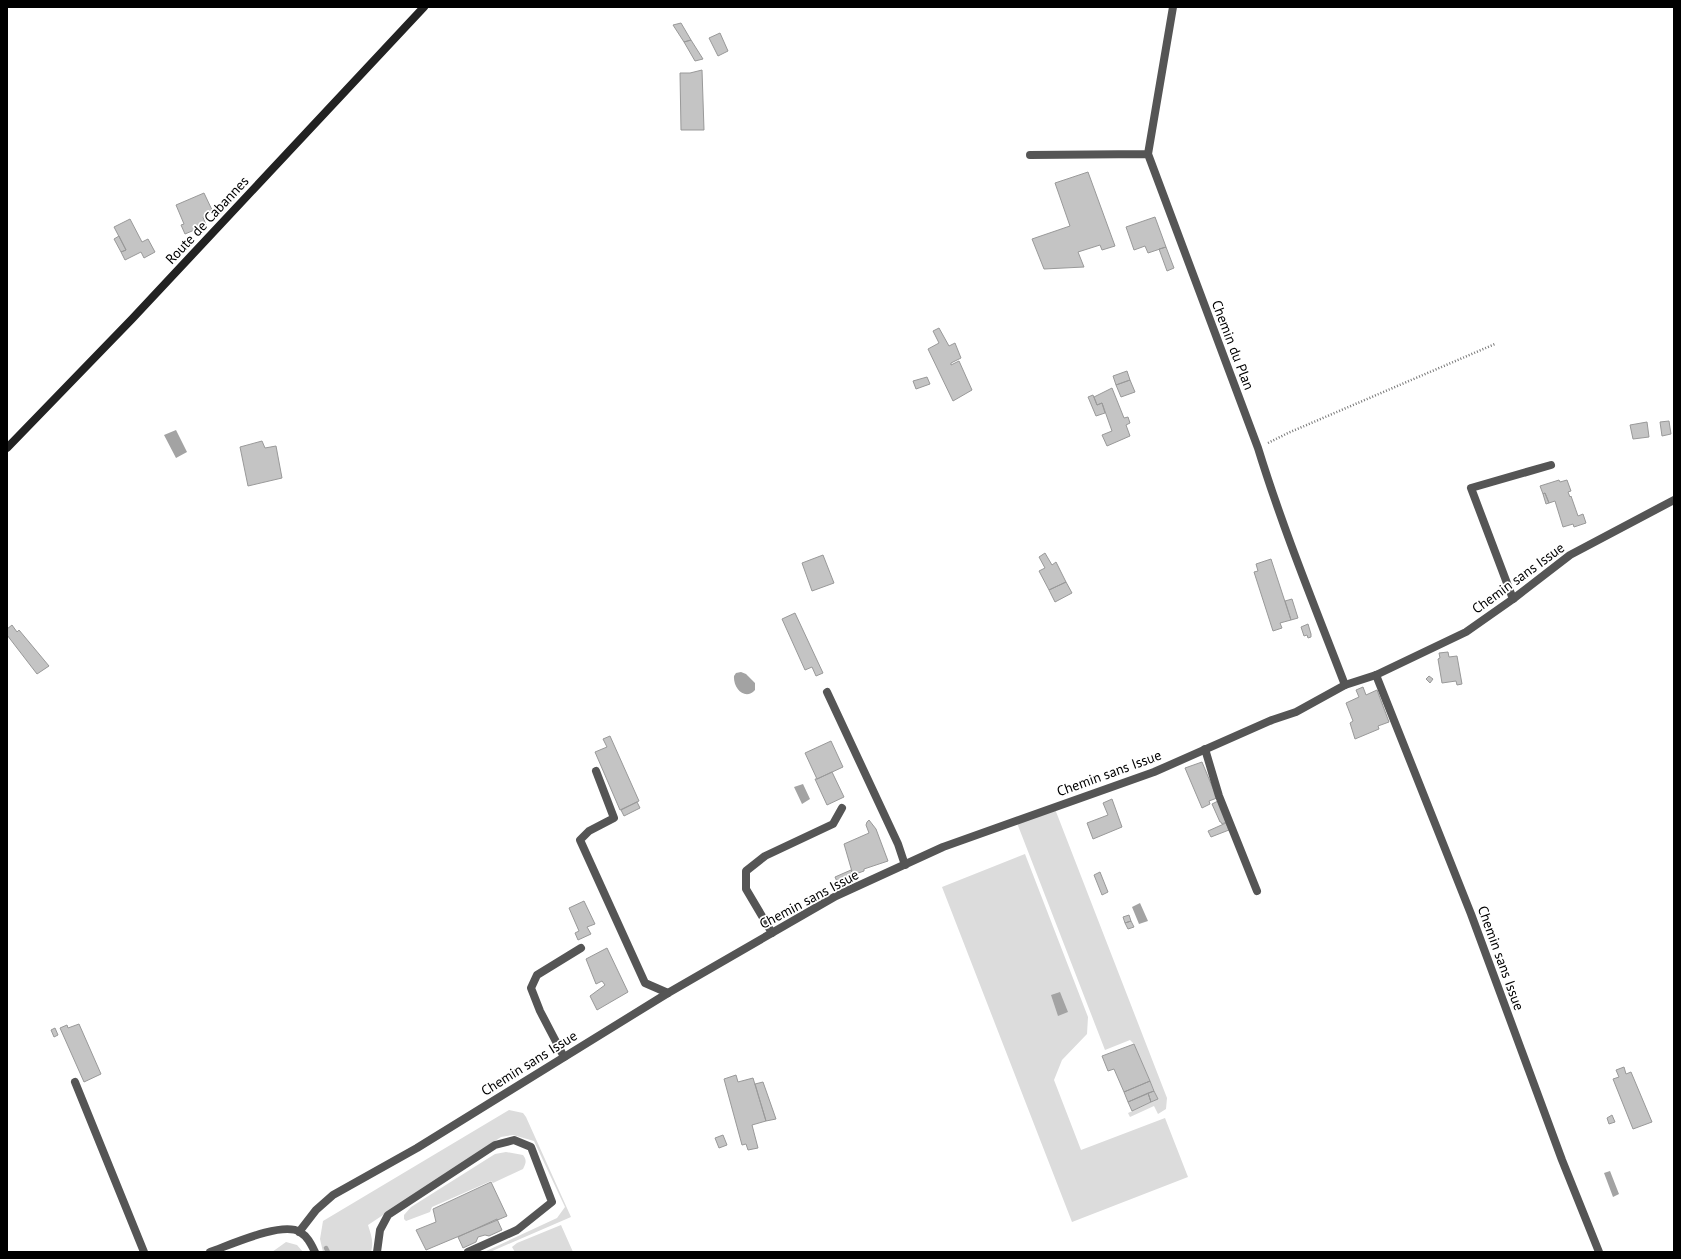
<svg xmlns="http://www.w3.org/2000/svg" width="1681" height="1259" font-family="'PT Sans',sans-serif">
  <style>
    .green { fill: #dcdcdc }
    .water { fill: #a3a3a3 }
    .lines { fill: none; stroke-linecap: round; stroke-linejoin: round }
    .stream { stroke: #a3a3a3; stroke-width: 4.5 }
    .building { fill: #c4c4c4; stroke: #999 }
    .path { stroke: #777; stroke-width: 2.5; stroke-dasharray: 1 2; stroke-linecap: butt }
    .service { stroke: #555; stroke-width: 8 }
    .minor { stroke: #555; stroke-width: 8 }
    .secondary { stroke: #222; stroke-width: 8 }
    .labels { text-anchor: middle; stroke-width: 3.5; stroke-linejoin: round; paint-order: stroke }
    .street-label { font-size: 14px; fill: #000; stroke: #fff }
  </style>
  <rect width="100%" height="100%" fill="#fff"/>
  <path class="green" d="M1055,809L1167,1098L1166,1109L1158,1114L1154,1106L1130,1117L1128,1113L1158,1099L1134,1044L1130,1040L1105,1050L1017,823Z
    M1025,854L1088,1017L1087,1034L1062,1060L1054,1080L1081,1150L1165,1118L1188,1177L1072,1222L942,887Z
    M509,1110L523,1113L526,1117L571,1217L490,1252H484L557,1218L565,1207L534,1141L513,1135L501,1137L368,1225C371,1235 374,1241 371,1252H323L320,1239L323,1221Z
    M506,1152L523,1155C527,1160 526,1163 523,1169L493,1183L491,1181L432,1207L430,1212L406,1221L404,1219V1215L411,1207L495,1154Z
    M561,1225L573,1252H515L512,1247L517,1243Z
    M286,1242L297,1245L303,1252H272Z"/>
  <path class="water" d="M176,430L187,452L176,458L164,435Z
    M741,672L746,674L755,683V690C745,701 733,688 734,676L736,673Z
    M803,784L810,799L802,804L794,787Z
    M1140,903L1148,921L1139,924L1132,907Z
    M1060,992L1068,1012L1058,1016L1051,995Z
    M1610,1171L1619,1194L1613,1197L1604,1173Z"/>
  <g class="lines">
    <path class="stream" d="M326,1248L328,1252"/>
  </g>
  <path class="building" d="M681,23L691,40L684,42L673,25Z
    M720,33L728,51L718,56L709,38Z
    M691,40L703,59L695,61L684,42Z
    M702,70L704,130H681L680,73H690Z
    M1088,172L1115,246L1102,250L1100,245L1078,252L1084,267L1044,269L1032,239L1070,226L1055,183Z
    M204,193L213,212L203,217L206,225L185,234L181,225L184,224L176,205Z
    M1155,217L1166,247L1148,253L1145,246L1134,250L1126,227Z
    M130,219L142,242L148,239L155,252L144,258L141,252L125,260L121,252L126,250L114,227Z
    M119,236L126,250L121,252L114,239Z
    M1166,247L1174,268L1167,271L1159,249Z
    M939,328L949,346L955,343L961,358L951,363V365L959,361L972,390L953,401L928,349L939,343L933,331Z
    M1127,371L1130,380L1116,385L1113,376Z
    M927,377L930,384L916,389L913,381Z
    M1130,380L1135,392L1121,397L1116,385Z
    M1112,388L1124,418L1128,417L1130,423L1126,425L1130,436L1107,446L1102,435L1112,431L1102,403L1097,405L1094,397Z
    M1093,395L1097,405L1102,403L1105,413L1096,416L1088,397Z
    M1669,421L1671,434L1662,436L1660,422Z
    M1647,422L1649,437L1633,439L1630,425Z
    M262,441L265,448L276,446L282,478L248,486L240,447Z
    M1559,480L1560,482L1567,480L1571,491L1568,492L1570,497L1571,496L1578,516L1583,514L1586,523L1574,527L1573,524L1563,527L1555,501L1549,503L1545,493L1543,494L1540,486Z
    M1545,493L1549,503L1546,504L1543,494Z
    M1045,553L1052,565L1056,562L1066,582L1049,590L1039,571L1045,568L1039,557Z
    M823,555L834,583L812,591L802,563Z
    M1271,559L1291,620L1280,623L1282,628L1273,631L1254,572L1258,571L1256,564Z
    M1066,582L1072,593L1055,602L1049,590Z
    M1292,599L1298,618L1291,620L1285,601Z
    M795,613L823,673L816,676L812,667L805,670L782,619Z
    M1308,624L1311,634V637L1308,638L1307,635L1304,636L1301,627Z
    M12,625L17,632L19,630L49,666L37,674L7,635V629Z
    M1448,652L1449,657L1457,656L1462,684L1457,685L1456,681L1442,683L1438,659L1440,658L1439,653Z
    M1429,676L1433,679L1430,683L1426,679Z
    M1363,687L1366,695L1377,690L1389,722L1378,726L1379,729L1355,739L1350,723L1353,721L1346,703L1359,697L1356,690Z
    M610,736L639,801L620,810L595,752L607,747L603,739Z
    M831,741L843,767L817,779L805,753Z
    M1202,762L1217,798L1209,801L1210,804L1202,808L1185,768Z
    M832,772L844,797L827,805L815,779H817Z
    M1112,799L1122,827L1093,839L1087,823L1108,815L1103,803Z
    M1218,801L1226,822L1222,824L1221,822H1220L1212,804Z
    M637,802L640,808L624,816L621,810Z
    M869,820L876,829L888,861L864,869V871L853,875L844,844L869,833L866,825L867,822Z
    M1226,823L1229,830L1211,837L1208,831Z
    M851,870L854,879L839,886L835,877Z
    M1100,872L1108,892L1102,895L1094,875Z
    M584,901L595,924L587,927L591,934L578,940L575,933L579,931L569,908Z
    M1129,915L1131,921L1125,923L1123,917Z
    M1131,921L1134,927L1128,929L1125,923Z
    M607,948L628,992L597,1010L590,996L605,985L602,981L596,984L586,959Z
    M79,1024L101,1074L84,1082L60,1028L67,1025L68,1028Z
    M55,1028L58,1035L54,1037L51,1030Z
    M1134,1044L1150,1081L1124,1092L1114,1069L1108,1071L1102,1056Z
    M1624,1067L1626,1074L1631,1072L1652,1122L1633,1129L1613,1079L1619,1077L1616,1070Z
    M736,1075L738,1082L753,1078L766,1121L752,1125L758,1148L748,1150L746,1144L742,1145L724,1079Z
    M1150,1081L1154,1091L1128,1102L1124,1092Z
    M763,1082L776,1119L766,1121L755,1084Z
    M1154,1091L1158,1099L1151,1102L1148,1093Z
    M1148,1093L1151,1102L1132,1111L1128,1102Z
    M1612,1115L1615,1122L1609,1124L1607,1118Z
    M723,1135L727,1145L719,1148L715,1138Z
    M491,1182L507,1216L426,1250L416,1230L436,1222L433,1209Z
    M497,1219L502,1230L489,1236L485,1235L478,1237L476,1242L463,1248L458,1237Z"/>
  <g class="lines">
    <path class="path" d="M1268,443L1288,433L1495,344"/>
    <path class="service" d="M1173,7L1148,154L1258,448C1283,529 1315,607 1345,685
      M1030,155L1148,154
      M1513,599L1471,488L1551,465
      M1376,675L1471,914L1562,1160L1599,1252
      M827,692L898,844L905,865
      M1205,749L1219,796L1257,891
      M596,771L614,818L589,831L580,840L645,983L668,993
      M772,933L746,889V871L765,856L833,824L842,808
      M564,1057L540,1011L531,988L537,975L581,948
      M75,1082L144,1252
      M377,1252L380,1230L388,1215L495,1145L514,1140L531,1147L552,1202L517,1230L468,1252"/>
    <path class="minor" d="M299,1232L316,1210L333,1195L417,1148L668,993L836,896L943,847L1154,772L1272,720L1296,712L1345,685L1376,675L1466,632L1513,599L1570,555L1674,500
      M210,1252C230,1245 282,1221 300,1232C308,1237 311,1244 315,1252"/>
    <path class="secondary" d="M7,448L132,319L424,7"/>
  </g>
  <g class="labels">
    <g class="street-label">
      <text transform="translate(207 220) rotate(-47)" y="5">Route de Cabannes</text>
      <text transform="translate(1233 345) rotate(69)" y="5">Chemin du Plan</text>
      <text transform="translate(1518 578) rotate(-36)" y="5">Chemin sans Issue</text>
      <text transform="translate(1109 773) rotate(-20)" y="5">Chemin sans Issue</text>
      <text transform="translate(809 899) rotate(-28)" y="5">Chemin sans Issue</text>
      <text transform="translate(1501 958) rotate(70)" y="5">Chemin sans Issue</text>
      <text transform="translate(529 1063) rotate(-32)" y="5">Chemin sans Issue</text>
    </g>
  </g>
  <rect width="1681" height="1259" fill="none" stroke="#000000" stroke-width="16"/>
</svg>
